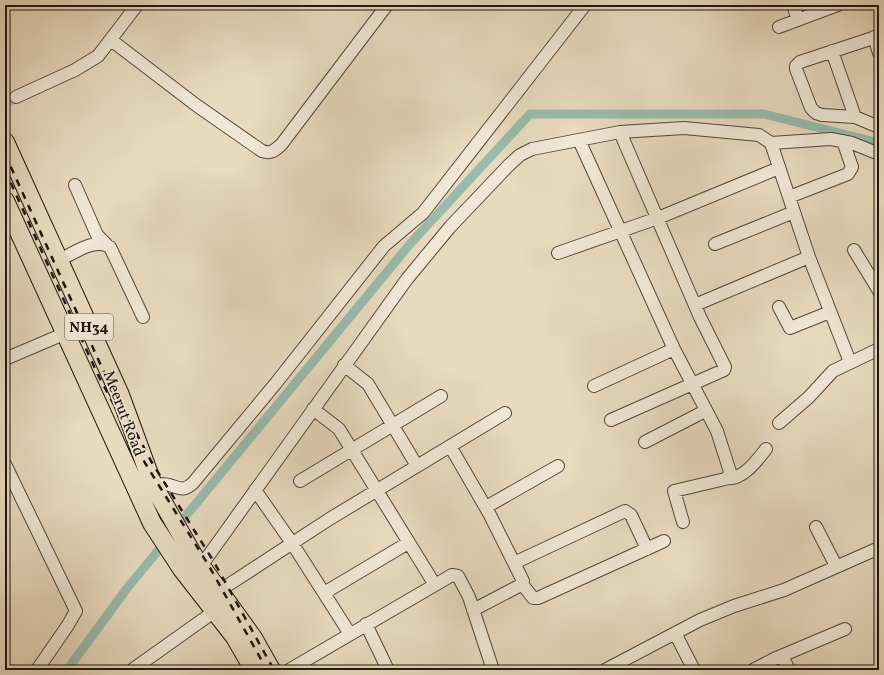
<svg xmlns="http://www.w3.org/2000/svg" width="884" height="675" font-family="Vollkorn,serif">
  <style>
    .lines { fill: none; stroke-linecap: round; stroke-linejoin: round }
    .canal { stroke: #98bbac; stroke-width: 9 }
    .minor-tunnel { stroke: #cabca4; stroke-width: 12; stroke-dasharray: 12 6; stroke-linecap: butt }
    .minor-casing { stroke: #51463a; stroke-width: 14 }
    .highway-casing { stroke: #1f150e; stroke-width: 20 }
    .minor { stroke: #f0e7d5; stroke-width: 12 }
    .highway { stroke: #e8dabf; stroke-width: 18 }
    .rail { stroke: #1f150e; stroke-width: 2.5; stroke-dasharray: 7 7; stroke-linecap: butt }
    .labels { text-anchor: middle; stroke-width: 3.5; stroke-linejoin: round; paint-order: stroke }
    .shield { fill: #f0e7d5; stroke: #5e544a; stroke-width: 1 }
    .shield-label { font-size: 15px; font-weight: bold; fill: #1f150e }
    .street-label { font-size: 16px; fill: #1f150e; stroke: #f0e7d5 }
  </style>
  <rect width="100%" height="100%" fill="#e8dabf"/>
  <filter id="stains"><feTurbulence type="fractalNoise" baseFrequency=".005" numOctaves="4"/><feColorMatrix values="0 0 0 0 .2 0 0 0 0 .09 0 0 0 0 .02 0 0 0 .5 -.17"/></filter>
  <radialGradient id="worn" r=".72"><stop offset=".6" stop-color="#630" stop-opacity="0"/><stop offset="1" stop-color="#630" stop-opacity=".3"/></radialGradient>
  <g class="lines">
    <path class="canal" d="M175,529L410,244L530,114H764L879,143
      M67,670L128,587L166,541"/>
    <path class="minor-tunnel" d="M5,102L16,97"/>
    <g class="minor-casing">
      <path id="minor" d="M793,5L798,20
        M779,27L838,5
        M879,36L800,62L796,66V69L811,108L816,113L822,115L855,117L879,127
        M874,37L879,53
        M111,40L196,105L262,151C271,154 274,151 281,145L387,5
        M832,51L855,117
        M16,97L75,70L98,56L137,5
        M579,140L674,349L717,431L731,475L725,479L674,491L683,522
        M771,143L831,139L852,143L879,154
        M75,185L97,235L106,244
        M789,197L848,174L852,167L843,141
        M715,244L794,212
        M854,250L879,291
        M558,253L658,218L779,168
        M59,260C73,254 95,237 110,247L143,317
        M695,305L809,257
        M779,307L790,328L830,312
        M5,359L66,333
        M344,365L368,384L417,466
        M594,386L674,349
        M313,409L339,429L435,585
        M611,420L724,370L725,367L700,317L620,132
        M779,423L809,397L833,371L879,349
        M645,442L705,411
        M450,446L490,515L523,581L519,586L473,610
        M5,464L76,611L68,625L37,670
        M728,478C743,480 758,459 766,449
        M300,481L441,396
        M153,485C158,485 165,483 169,485C180,488 183,492 193,483L276,383L384,246L423,213L585,5
        M255,490L292,543L350,634
        M486,507L558,466
        M816,527L836,566
        M514,563L625,511L631,515L647,549
        M201,566L407,279L450,227L509,165L520,155L532,149L620,132L684,128L759,135L771,143L809,257L850,362
        M522,584L533,598H538L664,541
        M219,591L331,518L505,413
        M324,593L408,543
        M366,624L388,670
        M675,633L694,670
        M782,656L789,670
        M132,670L215,611
        M289,670L452,575L458,576L469,597L493,670
        M605,670L700,620L734,606L784,590L879,548
        M753,670L774,659L845,629"/>
    </g>
    <g class="highway-casing">
      <path id="highway" d="M5,142L120,395L153,485L193,555L253,638L271,670
        M5,201L152,523L182,569L235,637L254,670"/>
    </g>
    <use href="#minor" class="minor"/>
    <use href="#highway" class="highway"/>
    <path class="rail" d="M5,154L103,370L151,461L214,562L274,670
      M5,170L97,373L145,463L209,566L267,670"/>
  </g>
  <g class="labels">
    <rect class="shield" x="65" y="314" width="48" height="26" rx="3"/>
    <g class="shield-label">
      <text x="89" y="332">NH34</text>
    </g>
    <g class="street-label">
      <text transform="translate(125 413) rotate(69)" y="6">Meerut Road</text>
    </g>
  </g>
  <rect width="884" height="675" fill="none" stroke="#e8dabf" stroke-width="20"/>
  <rect x="6" y="6" width="872" height="663" fill="none" stroke="#1f150e" stroke-width="2"/>
  <rect x="10" y="10" width="864" height="655" fill="none" stroke="#1f150e"/>
  <rect width="100%" height="100%" filter="url(#stains)"/>
  <rect width="100%" height="100%" fill="url(#worn)"/>
</svg>
